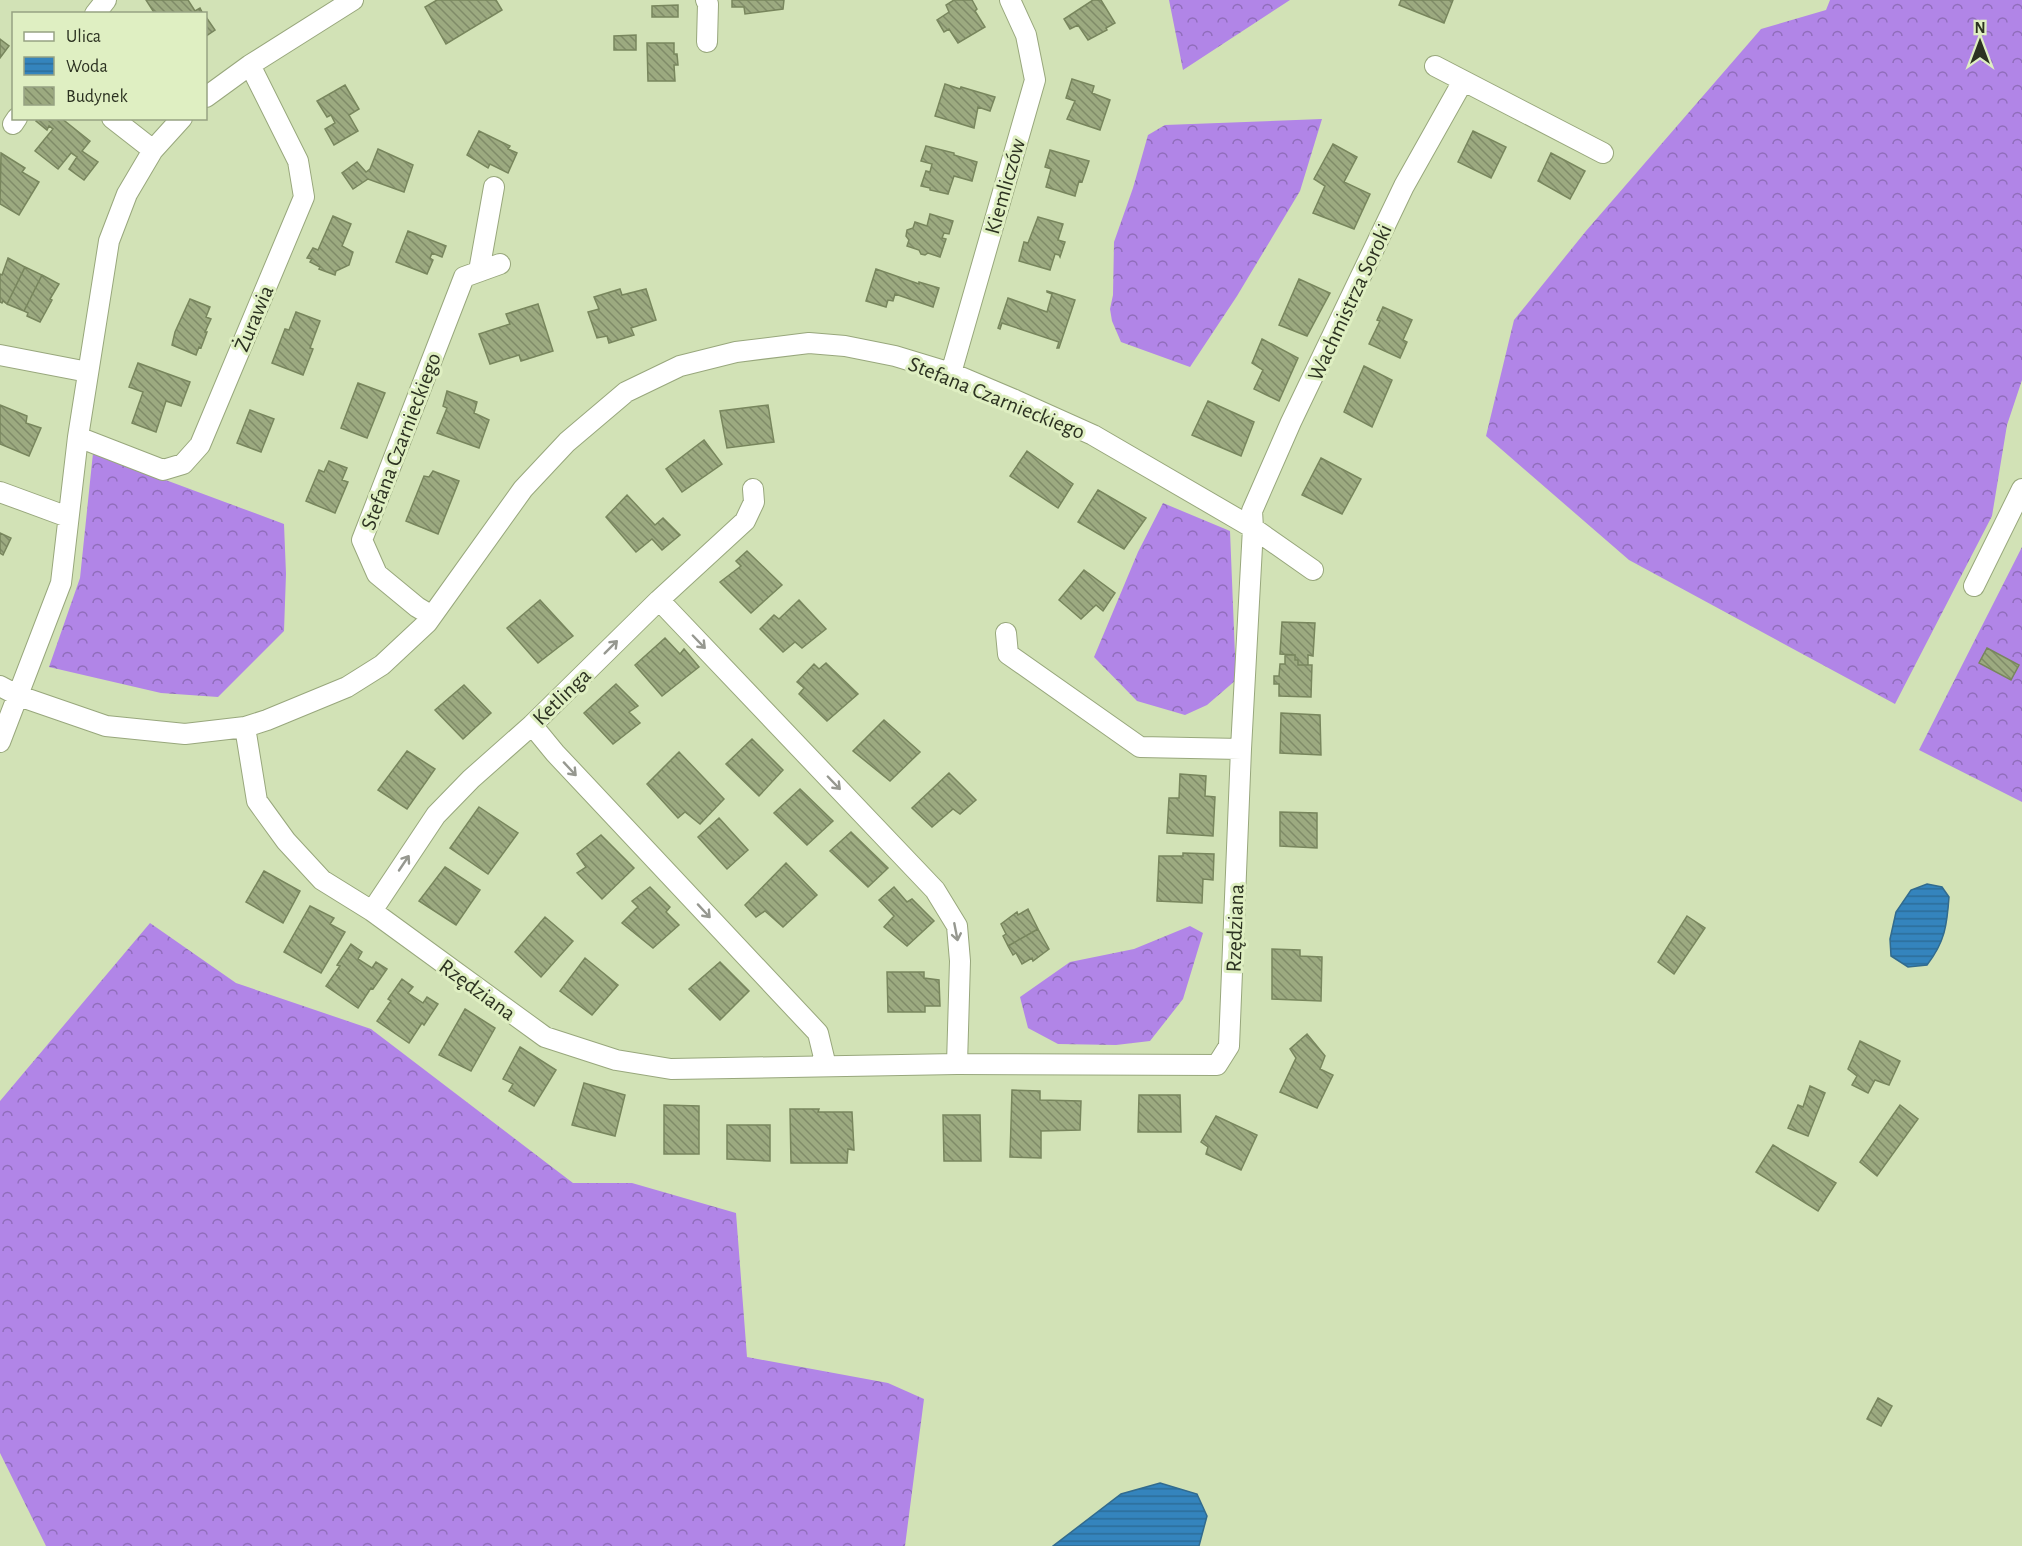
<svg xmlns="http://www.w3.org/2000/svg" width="2022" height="1546" font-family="'Alegreya Sans',sans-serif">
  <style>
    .forest { fill: url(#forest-crowns) }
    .water { fill: url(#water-rules); stroke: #326b8e; stroke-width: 1.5 }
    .building { fill: url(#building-back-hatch); stroke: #78865d; stroke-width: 1.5 }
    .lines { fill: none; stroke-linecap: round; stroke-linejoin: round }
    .minor-casing { stroke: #98a77c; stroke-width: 22 }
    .minor { stroke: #fff; stroke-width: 20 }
    .oneway { stroke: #969890 }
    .labels { text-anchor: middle; stroke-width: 6; stroke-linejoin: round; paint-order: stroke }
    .street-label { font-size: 22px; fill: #2c3221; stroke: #dfefc2 }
  </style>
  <defs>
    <pattern id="forest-crowns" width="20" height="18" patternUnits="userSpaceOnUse" patternTransform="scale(1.5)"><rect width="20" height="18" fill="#b185e7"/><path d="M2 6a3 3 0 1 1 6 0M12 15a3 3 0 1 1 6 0" fill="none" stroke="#906dbb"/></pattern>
    <pattern id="water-rules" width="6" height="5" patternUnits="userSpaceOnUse" patternTransform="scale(1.5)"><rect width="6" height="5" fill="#3484bd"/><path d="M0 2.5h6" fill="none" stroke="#2c6d99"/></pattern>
    <pattern id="building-back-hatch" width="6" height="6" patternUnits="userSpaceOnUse" patternTransform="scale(1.5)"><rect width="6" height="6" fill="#9caa80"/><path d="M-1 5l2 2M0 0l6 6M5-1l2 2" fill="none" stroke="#7f8b68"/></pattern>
  </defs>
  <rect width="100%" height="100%" fill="#d2e2b6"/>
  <path class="forest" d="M1169,0H1290L1183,70Z
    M1830,0H2022V380L2007,425L1992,516L1895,704L1629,560L1486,436L1514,320L1586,231L1761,29L1826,10Z
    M1322,119L1300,191L1237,296L1190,367L1121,342L1112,321L1110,309L1113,295L1114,242L1133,188L1148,135L1165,125Z
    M93,453L284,524L286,574L284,631L218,697L161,693L49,667L80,578Z
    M1163,503L1230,531L1236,680L1207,705L1185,715L1137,701L1094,657L1138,552Z
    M2022,547V802L1919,750Z
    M150,923L236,983L371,1029L573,1183H632L736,1213L747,1357L888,1383L924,1399L905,1546H46L0,1453V1101Z
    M1190,926L1203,933L1183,999L1150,1041L1116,1045L1058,1044L1028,1028L1020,997L1070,962L1134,949Z"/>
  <path class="water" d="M1927,884L1942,887L1949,897C1947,925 1945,942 1927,965L1908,967L1891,956L1890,939L1896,912L1911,890Z
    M1160,1483L1197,1494L1207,1516L1199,1546H1053L1121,1494Z"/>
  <path class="building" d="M146,0H188L195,11L200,8L203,14H155Z
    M437,0H496L502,10L446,44L425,7Z
    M732,0H784L783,9L745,14L744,7H732Z
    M954,0H972L977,9L975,11L985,27L958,43L949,29L944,32L937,20L949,12L946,5Z
    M1093,0H1101L1115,23L1106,28L1107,30L1088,40L1078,25L1070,29L1064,19Z
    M1401,0H1453L1444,23L1399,5Z
    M678,5V17H652V6Z
    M206,17L215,30L206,36Z
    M636,35V50H614V36Z
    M0,39L9,46L0,58Z
    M647,43H674V54H677L678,65H674L675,81H648Z
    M1072,79L1094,86L1092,93L1110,100L1100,130L1067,119L1075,101L1066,98Z
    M945,84L960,89L961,87L995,97L990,111L978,107L974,128L935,116Z
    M345,85L359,109L349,115L358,131L334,145L325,129L335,123L331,115L327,117L317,101Z
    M38,118H61L90,141L82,151L98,162L84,180L69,169L77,157L71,153L58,169L35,151L53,129L49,126L47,130L36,121Z
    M479,131L510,146L508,149L517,153L508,173L490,164L488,168L467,155Z
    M1473,131L1506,147L1491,178L1458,162Z
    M1333,144L1357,157L1344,182L1370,194L1354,229L1313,213L1325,186L1314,179Z
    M926,146L954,153V155L977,162L972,181L954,176L948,194L930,190V188L921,186L926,171L930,172L932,164L921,161Z
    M378,149L413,165L404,192L368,179L353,189L342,173L357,162L366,172L370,169Z
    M1050,150L1089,161L1082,182L1079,181L1075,196L1046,187L1051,169L1045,167Z
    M1,153L25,168L22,172L39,182L19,215L0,204Z
    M1551,153L1585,171L1570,199L1538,181Z
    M930,214L953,221L949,234L944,233L942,238L946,239L940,257L928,253L925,255L921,254L919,250L907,246L909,240L906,236L907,230L913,228L915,222L927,226Z
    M333,216L351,224L342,246L353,252L349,265L336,271L335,275L319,269L320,267L310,262L312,259L307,258L313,248L318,250Z
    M1038,217L1063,224L1058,240L1065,242L1060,257L1059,255L1055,254L1050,270L1019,261L1024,242L1028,243Z
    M408,231L446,246L442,257L432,253L430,258L433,260L427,274L396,262Z
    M8,258L25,267L7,304L3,301L2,303L0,302V274L2,275Z
    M25,267L42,275L24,311L7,304Z
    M876,269L919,284V282L939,288L933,307L895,294L893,301L888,300L886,307L866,301Z
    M42,275L59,284L50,299L52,300L40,322L27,316L28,313L24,311Z
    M1299,279L1330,293L1307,336L1279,325Z
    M620,289L622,295L646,289L656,320L631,328L634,335L609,343L607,336L597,338L588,312L599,309L594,297Z
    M1047,291L1075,300L1059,348H1057L1059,342L1002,323L1000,329L998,328L1008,298L1047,312L1052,294L1047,292Z
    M190,299L210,307L206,317L211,319L205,332H207L201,348L199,347L196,355L172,345L175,332Z
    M538,304L553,351L521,361L519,355L490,364L479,334L510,324L506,314Z
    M1383,307L1412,320L1403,340L1407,342L1400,358L1369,344L1380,321L1377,320Z
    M296,312L320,321L310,348L313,349L303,375L272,363L285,329L289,330Z
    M1262,339L1298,358L1279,401L1254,389L1263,370L1252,363Z
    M138,363L190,382L181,406L166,401L156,432L132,423L143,392L129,387Z
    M1364,366L1392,380L1372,427L1344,412Z
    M358,383L385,393L367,438L341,428Z
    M447,391L477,402L474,413L489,420L479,448L437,433L447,408L443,406Z
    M1208,401L1254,422L1241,456L1192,435Z
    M0,405L27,416L26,423L41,428L29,456L0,444Z
    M768,405L774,442L727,448L720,411Z
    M250,410L274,419L261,452L237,443Z
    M704,440L722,464L682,492L666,469Z
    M1027,451L1073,484L1058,508L1010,476Z
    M1321,458L1361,479L1342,514L1302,495Z
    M329,461L347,468L342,480L348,482L335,513L306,501L319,470L324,472Z
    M433,471L459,481L438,534L406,521L424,476L429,477Z
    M1098,490L1146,518L1124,549L1078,522Z
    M627,495L655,525L663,518L680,535L662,550L652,539L636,552L606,517Z
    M0,533L11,538L3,555L0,553Z
    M747,551L782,585L751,613L720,582L741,566L736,561Z
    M1084,570L1115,593L1103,611L1096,605L1081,619L1059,600Z
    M540,600L573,636L538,663L507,628Z
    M799,600L826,629L802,648L795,642L783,652L760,629L774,615L779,619Z
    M1282,622L1315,623L1313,656L1308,655V665H1298V660H1295V655L1280,654Z
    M665,638L680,654L684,649L699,667L662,696L635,665Z
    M1987,648L2019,665L2011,680L1979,663Z
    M1285,655H1295V660H1298V665H1312L1311,697L1279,696V684H1274V676H1279L1280,664H1285Z
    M826,663L858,694L827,721L799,694L804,688L797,682L814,664L819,669Z
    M616,684L638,706L629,712L640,723L613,744L584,713Z
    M464,685L491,713L463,739L435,710Z
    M1281,713L1320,715L1321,755L1280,753Z
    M884,720L920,752L890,781L853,751Z
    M752,739L783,770L759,796L726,764Z
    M407,751L435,769L407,809L378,790Z
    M679,752L724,799L700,824L685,812L678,818L647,784Z
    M949,773L976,800L960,814L953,809L932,827L912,808Z
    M1180,774L1206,776L1205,796L1215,797L1213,836L1167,833L1169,798H1179Z
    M800,789L833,821L807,845L774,813Z
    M479,807L518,833L488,874L450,848Z
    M1280,812L1317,813V848L1280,846Z
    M719,818L748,850L727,869L698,837Z
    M851,832L888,868L868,887L830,851Z
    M601,835L634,868L602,899L577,873L586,867L577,854Z
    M1183,853L1214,854L1213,880L1203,879L1202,903L1157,901L1159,856H1183Z
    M786,863L817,895L783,927L765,911L756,917L745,905Z
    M445,867L480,890L456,925L419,901Z
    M264,871L300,891L283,923L246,902Z
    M650,887L670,907L666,912L679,925L653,948L622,923L638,907L632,901Z
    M894,887L907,902L912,899L934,921L907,946L884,927L894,916L879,900Z
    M310,906L334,918L330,924L345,932L321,973L284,952Z
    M1028,909L1038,929L1008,946L1003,936L1006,934L1001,924L1017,912L1018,915Z
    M1687,916L1705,928L1674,974L1658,962Z
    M545,917L573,941L541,977L515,952Z
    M1038,929L1049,949L1033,961L1032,958L1022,964L1016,953L1013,955L1008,946Z
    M351,944L362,952L358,959L372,968L376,962L387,969L373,989L371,988L358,1008L326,986L340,966L337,965Z
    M1272,949L1300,950V956L1322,957L1321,1001L1272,999Z
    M585,958L618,985L592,1015L560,991Z
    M720,962L749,991L720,1020L689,989Z
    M887,972H924V978L939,980L940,1006H925V1012H888Z
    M402,979L413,987L408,993L423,1003L427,997L438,1004L424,1025L422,1023L409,1043L377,1021L391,1001L388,999Z
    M465,1009L495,1028L471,1071L439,1055Z
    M1307,1034L1325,1056L1320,1069L1333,1075L1317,1108L1280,1092L1296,1058L1290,1049Z
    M1860,1041L1900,1061L1889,1085L1875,1080L1868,1093L1852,1085L1857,1076L1848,1069Z
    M520,1047L556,1070L534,1106L509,1091L513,1084L503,1079Z
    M584,1083L625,1095L615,1136L572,1125Z
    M1810,1086L1825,1093L1808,1136L1788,1128L1798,1105L1803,1107Z
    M1012,1090L1040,1091V1100L1081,1101L1080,1130L1041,1131V1158L1010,1157Z
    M1139,1095H1180L1181,1132H1138Z
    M664,1105L699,1106V1154H664Z
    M1900,1105L1918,1119L1877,1176L1860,1162Z
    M790,1109H819L818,1112H852L854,1150L848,1149L847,1163H791Z
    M943,1115H980L981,1161H944Z
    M1216,1116L1257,1135L1241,1170L1206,1154L1208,1147L1201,1142Z
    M727,1125H770V1161L727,1159Z
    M1773,1145L1836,1183L1818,1211L1756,1172Z
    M1878,1398L1892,1406L1881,1426L1867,1419Z"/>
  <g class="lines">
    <g class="minor-casing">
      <path id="minor" d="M706,0L708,4L707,42
        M95,14L106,0
        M1435,66L1603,153
        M206,97L250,65L353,0
        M112,118L153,150
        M13,124L17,118
        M479,271L494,187
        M0,355L88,372
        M951,373L1035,80L1026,35L1010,0
        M78,437L163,470L183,464L200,445L304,197L298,161L250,65
        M0,492L68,517
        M1974,586L2022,489
        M659,600L935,890L957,926L960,961L957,1064
        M432,616L417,607L377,574L362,540L464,277L500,264
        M1006,633L1008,654L1140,747L1241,749
        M0,686L19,696L106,726L185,734L245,727L267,720L347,687L382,665L427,623L523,489L567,442L626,392L680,366L736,352L809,343L845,346L895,356L951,373L1015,400L1093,435L1253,528L1313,570
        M532,725L555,753L818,1033L826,1066
        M245,727L257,801L286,841L322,880L372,911L545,1037L616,1060L671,1069L957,1064L1217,1065L1229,1046L1241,749L1253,528L1252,511L1291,422L1404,186L1463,81
        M0,742L61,583L78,437L109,241L127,194L153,150L182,118
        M372,911L436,815L471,779L532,725L659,600L745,521L754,502L753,489"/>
    </g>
    <use href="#minor" class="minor"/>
  </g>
  <defs><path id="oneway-shaft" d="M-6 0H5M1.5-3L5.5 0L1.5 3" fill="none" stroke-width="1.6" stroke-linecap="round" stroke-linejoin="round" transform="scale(1.5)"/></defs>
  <g class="oneway">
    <use href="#oneway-shaft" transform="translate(699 642) rotate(46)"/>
    <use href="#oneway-shaft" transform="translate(611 647) rotate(-45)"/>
    <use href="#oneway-shaft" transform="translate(570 769) rotate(47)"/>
    <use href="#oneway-shaft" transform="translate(834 783) rotate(46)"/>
    <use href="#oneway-shaft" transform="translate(404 863) rotate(-56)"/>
    <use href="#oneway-shaft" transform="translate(704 911) rotate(47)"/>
    <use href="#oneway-shaft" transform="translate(956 932) rotate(79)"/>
  </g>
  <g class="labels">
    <g class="street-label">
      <text transform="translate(1004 186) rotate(-74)" y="8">Kiemliczów</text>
      <text transform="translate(1349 302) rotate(-65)" y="8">Wachmistrza Soroki</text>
      <text transform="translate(253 318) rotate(-67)" y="8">Żurawia</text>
      <text transform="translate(997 397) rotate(22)" y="8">Stefana Czarnieckiego</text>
      <text transform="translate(400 441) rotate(-69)" y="8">Stefana Czarnieckiego</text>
      <text transform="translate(561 696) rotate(-44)" y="8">Ketlinga</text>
      <text transform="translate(1234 928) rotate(-88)" y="8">Rzędziana</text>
      <text transform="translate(478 989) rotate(36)" y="8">Rzędziana</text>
    </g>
  </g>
  <rect x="12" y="12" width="195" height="108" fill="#dfefc2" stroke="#97a382" stroke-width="1.5"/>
  <rect x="24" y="32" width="30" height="9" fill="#ffffff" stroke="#97a382" stroke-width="1.5"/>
  <text x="66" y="42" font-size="18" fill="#2c3221">Ulica</text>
  <rect x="24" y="57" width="30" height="18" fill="url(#water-rules)" stroke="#97a382" stroke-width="1.5"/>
  <text x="66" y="72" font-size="18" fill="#2c3221">Woda</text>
  <rect x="24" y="87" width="30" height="18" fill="url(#building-back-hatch)" stroke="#97a382" stroke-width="1.5"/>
  <text x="66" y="102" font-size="18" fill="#2c3221">Budynek</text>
  <g transform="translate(1980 42)" stroke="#dfefc2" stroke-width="4.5" paint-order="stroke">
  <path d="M0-4.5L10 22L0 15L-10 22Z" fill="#2c3221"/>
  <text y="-9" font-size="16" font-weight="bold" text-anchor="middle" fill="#2c3221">N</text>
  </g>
</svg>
